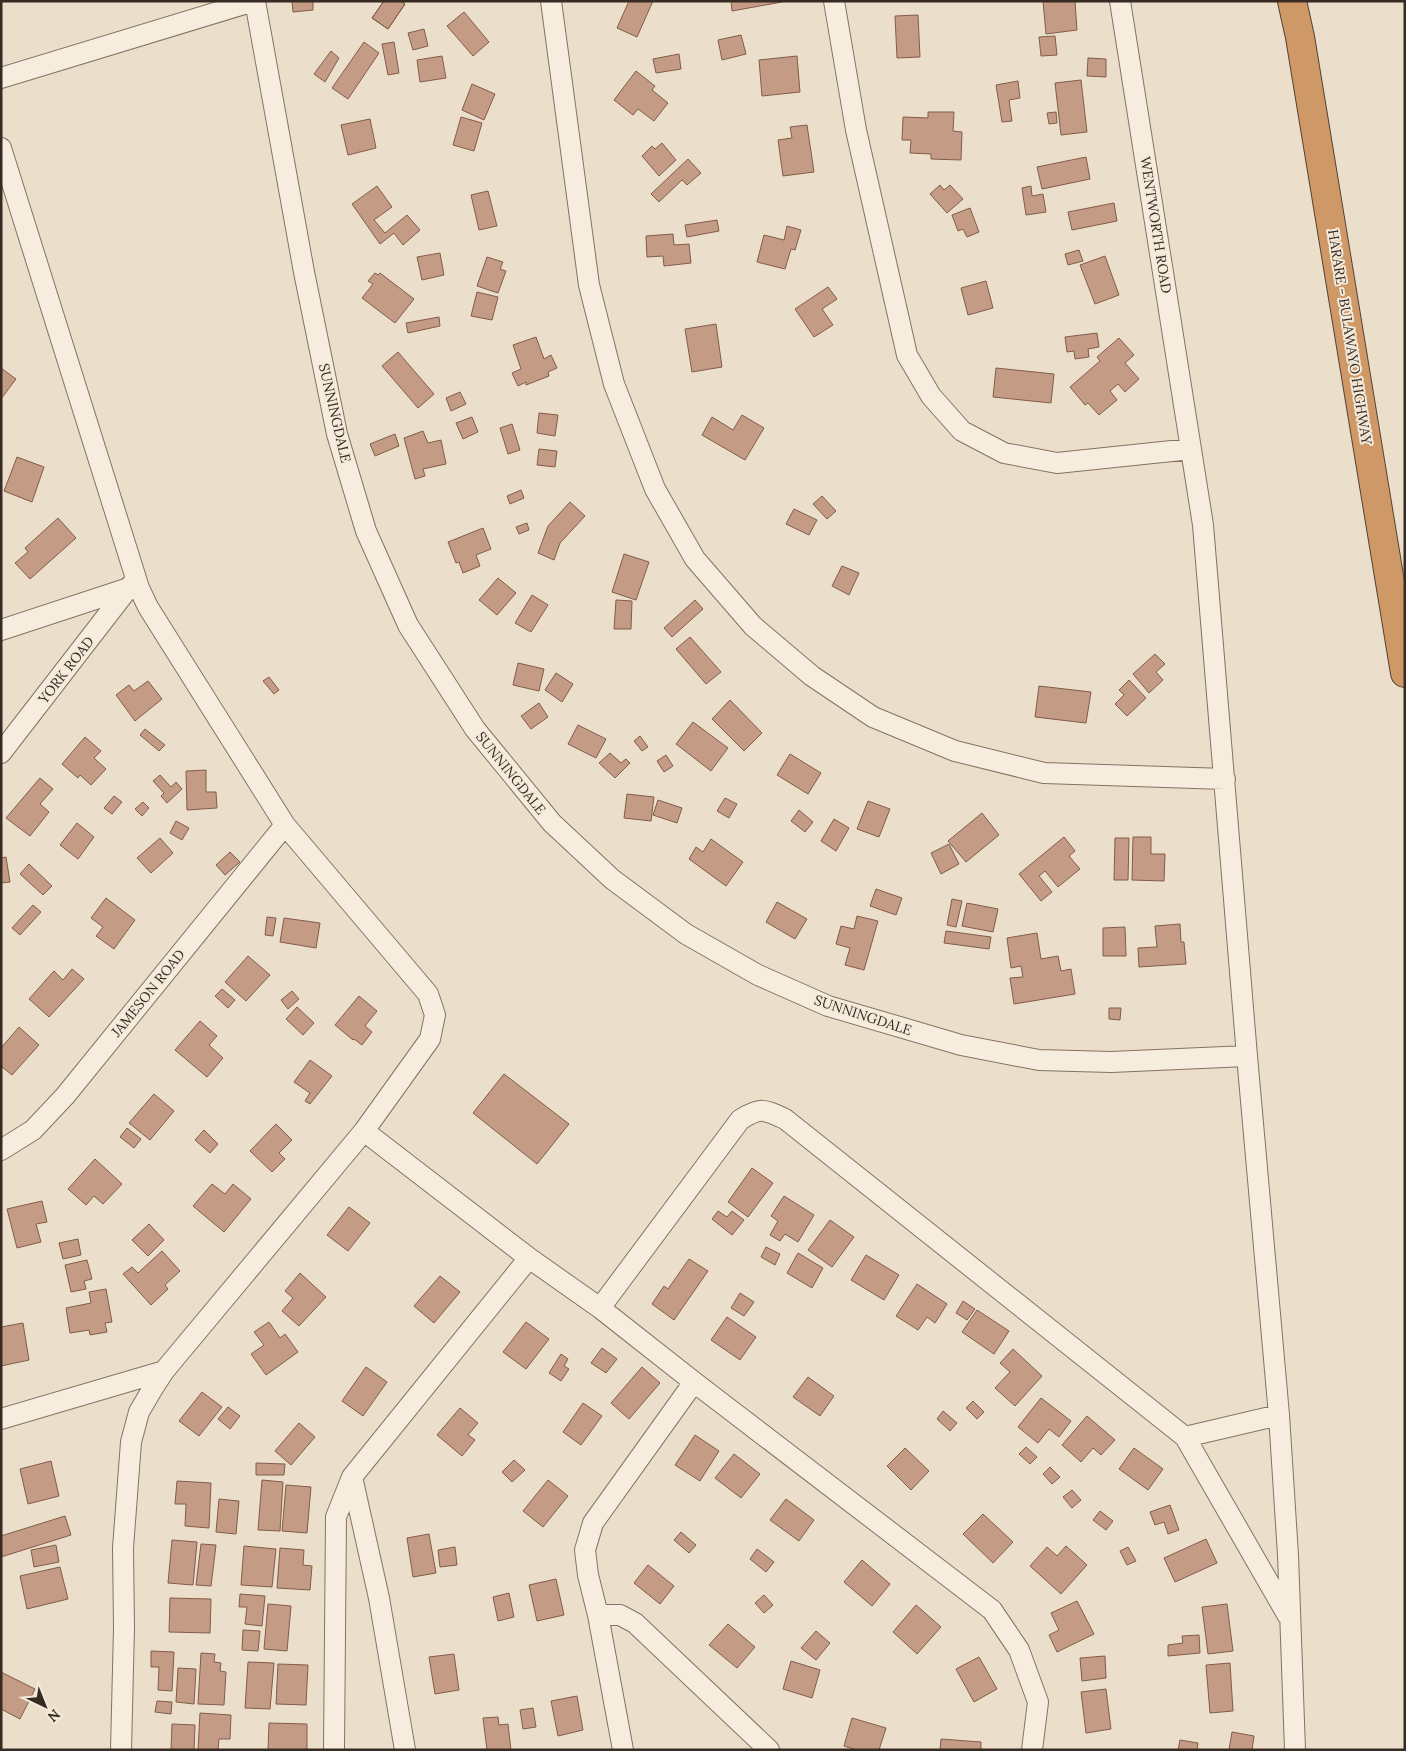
<svg xmlns="http://www.w3.org/2000/svg" width="1406" height="1751" font-family="Lora,serif">
  <style>
    .building { fill: #c49b85; stroke: #825c49 }
    .lines { fill: none; stroke-linecap: round; stroke-linejoin: round }
    .street-casing { stroke: #867261; stroke-width: 22 }
    .highway-casing { stroke: #554134; stroke-width: 30 }
    .street { stroke: #f6edde; stroke-width: 20 }
    .highway { stroke: #cf9967; stroke-width: 28 }
    .labels { text-anchor: middle; stroke-width: 4; stroke-linejoin: round; paint-order: stroke }
    .street-label { font-size: 14px; fill: #382b23; stroke: #f3eada }
  </style>
  <rect width="100%" height="100%" fill="#ebdfcb"/>
  <path class="building" d="M292,1H313V10L293,12Z
    M384,1H400L405,4L388,29L372,18Z
    M384,1H400L405,4L388,29L372,18Z
    M629,1H653L637,37L617,28Z
    M731,1H782V2L732,11Z
    M1043,1H1075L1077,30L1046,34Z
    M464,12L489,42L473,56L447,26Z
    M918,15L920,57L897,58L895,16Z
    M424,29L428,46L413,50L408,33Z
    M741,35L746,54L722,60L718,40Z
    M1055,36L1057,55L1041,56L1039,37Z
    M364,42L379,53L348,99L332,88Z
    M394,42L399,73L388,75L382,44Z
    M331,51L339,58L325,82L314,74Z
    M679,54L681,69L656,73L653,59Z
    M442,56L446,78L420,82L417,60Z
    M797,56L800,92L762,96L759,60Z
    M1088,58L1106,59V77L1087,76Z
    M636,71L655,86L652,90L668,103L654,121L638,109L633,115L614,100Z
    M1081,80L1087,132L1061,135L1055,83Z
    M1018,81L1020,98L1009,100L1012,121L1002,122L996,85Z
    M472,84L495,94L484,120L462,110Z
    M928,112H954L953,131L962,132L961,160L931,159V154L910,153L911,140H902L903,117L928,118Z
    M1056,112L1057,123L1049,124L1047,113Z
    M461,117L482,123L474,151L453,145Z
    M370,119L376,148L348,155L341,125Z
    M807,125L814,172L783,176L778,140L792,138L790,127Z
    M662,143L676,160L659,176L642,156L652,146L655,149Z
    M1086,157L1090,179L1042,189L1037,167Z
    M688,159L701,173L687,185L682,180L659,202L651,194Z
    M940,185L944,190L950,185L963,199L947,213L930,194Z
    M377,186L392,207L374,220L385,233L407,215L420,230L403,245L394,233L380,244L352,204Z
    M1031,186L1032,196L1043,194L1046,212L1026,215L1022,188Z
    M488,191L497,226L479,230L471,195Z
    M1114,203L1117,221L1072,230L1068,212Z
    M970,208L979,232L967,237L963,229L958,231L952,215Z
    M717,220L719,231L687,237L685,225Z
    M787,226L801,230L795,250L791,249L785,269L757,262L764,235L784,240Z
    M673,234L674,245L689,244L691,263L664,266L663,256L647,257L646,236Z
    M1079,250L1083,261L1068,265L1065,254Z
    M440,253L444,275L422,280L417,257Z
    M1105,256L1119,295L1095,304L1080,265Z
    M487,257L503,262L500,269L506,271L498,293L477,286Z
    M375,273L378,275L380,273L414,299L395,323L362,298L373,284L368,281Z
    M986,281L993,308L968,315L961,288Z
    M828,287L837,299L822,309L833,325L814,337L795,309Z
    M477,292L498,297L492,320L471,316Z
    M439,317L440,326L408,333L406,323Z
    M716,324L722,367L692,372L685,329Z
    M1097,333L1099,347L1088,349L1089,357L1075,359L1074,351L1067,352L1065,337Z
    M536,337L544,359L551,355L557,368L548,372L549,376L526,385V382L518,386L512,373L521,369L513,345Z
    M1119,338L1134,355L1125,363L1139,379L1125,392L1118,384L1110,391L1117,400L1099,415L1088,403L1085,405L1070,387L1100,361L1097,357Z
    M398,352L434,394L418,408L382,366Z
    M1,368L16,379L1,399Z
    M996,368L1054,374L1051,403L993,397Z
    M460,392L466,404L451,411L446,398Z
    M539,413L558,415L555,436L537,433Z
    M742,415L764,428L745,460L702,435L712,417L733,430Z
    M472,417L478,432L463,439L456,423Z
    M512,424L520,450L508,454L500,428Z
    M423,431L428,443L441,440L446,464L423,469L425,476L415,479L404,438Z
    M395,434L399,446L375,456L370,444Z
    M539,449L557,451L555,467L537,465Z
    M17,457L44,467L32,502L4,491Z
    M521,490L524,498L510,504L507,496Z
    M822,496L836,511L827,519L813,504Z
    M570,502L585,516L560,543L554,560L538,553L548,526Z
    M794,509L817,520L809,535L786,524Z
    M58,518L76,538L30,579L15,563L28,552L25,548Z
    M527,523L529,530L519,534L516,527Z
    M483,528L491,549L476,555L480,566L463,573L459,562L456,563L448,542Z
    M624,554L649,562L636,600L612,592Z
    M842,566L859,573L849,595L832,586Z
    M498,578L516,593L497,615L479,600Z
    M532,595L548,605L531,632L515,623Z
    M616,600L632,601L631,629H614Z
    M695,600L703,609L672,637L664,628Z
    M690,637L721,672L706,684L676,649Z
    M1155,654L1165,664L1156,672L1163,680L1149,693L1133,674Z
    M518,663L544,669L539,691L513,685Z
    M556,673L573,684L562,702L545,690Z
    M269,677L279,690L274,694L263,681Z
    M1129,680L1146,698L1127,716L1115,704L1124,695L1119,690Z
    M148,681L162,699L135,721L116,695L129,685L134,691Z
    M1039,686L1091,692L1086,723L1035,717Z
    M730,700L762,733L744,751L712,719Z
    M539,703L548,717L531,729L521,716Z
    M693,722L728,748L711,771L676,744Z
    M578,725L606,739L596,758L568,744Z
    M145,729L165,745L159,751L140,735Z
    M640,736L648,747L642,751L634,741Z
    M85,737L101,751L94,758L106,769L91,785L80,775L78,778L62,764Z
    M610,753L621,763L626,759L630,763L615,778L599,763Z
    M790,754L821,773L808,794L777,775Z
    M666,755L673,766L664,772L657,761Z
    M206,770V792H216L217,808L187,810L186,771Z
    M160,775L171,787L176,782L182,789L167,803L161,796L164,793L153,781Z
    M40,778L53,789L40,804L49,812L30,836L6,818Z
    M627,794L654,797L651,821L624,818Z
    M114,796L122,802L112,814L104,808Z
    M725,798L737,804L729,818L717,811Z
    M658,800L682,808L677,823L653,815Z
    M868,801L890,809L879,837L857,829Z
    M143,802L149,808L142,816L135,809Z
    M799,810L813,822L805,832L791,821Z
    M982,813L999,835L966,862L948,841Z
    M834,819L849,828L836,851L821,841Z
    M176,821L189,828L182,840L170,833Z
    M77,823L94,837L78,859L60,845Z
    M1064,837L1075,851L1069,856L1080,869L1058,887L1045,871L1039,876L1052,892L1041,901L1019,874Z
    M1133,837H1151V854H1165L1164,881L1132,880Z
    M160,838L173,853L151,873L137,858Z
    M1115,838H1129L1128,880H1114Z
    M711,839L743,862L726,886L689,859L696,847L703,852Z
    M949,844L959,864L941,874L931,853Z
    M230,852L240,862L225,875L216,865Z
    M6,857L10,882L1,883V858Z
    M29,864L52,886L43,895L20,874Z
    M876,889L902,898L896,915L870,906Z
    M106,898L135,920L114,949L96,936L103,927L91,918Z
    M952,899L962,901L956,927L947,925Z
    M777,902L807,919L795,939L766,922Z
    M967,903L998,909L993,932L962,926Z
    M33,905L41,912L20,935L12,928Z
    M857,916L878,921L864,970L845,965L850,948L836,944L841,926L854,929Z
    M267,917L276,918L273,936L265,935Z
    M284,918L320,923L316,948L280,942Z
    M1180,924L1181,942H1184L1186,964L1139,967L1138,948L1157,947L1155,926Z
    M1125,927L1126,956H1103V928Z
    M946,931L991,937L989,949L944,943Z
    M1037,933L1041,959L1058,956L1061,971L1071,969L1075,994L1014,1004L1010,978L1023,977L1021,966L1011,968L1007,938Z
    M248,956L270,975L246,1001L225,982Z
    M72,969L84,979L49,1017L29,999L54,971L63,980Z
    M222,989L235,1000L228,1008L215,996Z
    M292,991L299,999L288,1009L281,1000Z
    M359,996L377,1011L365,1026L372,1032L362,1045L354,1039L353,1040L335,1025Z
    M297,1007L314,1023L303,1035L286,1019Z
    M1109,1008H1121L1120,1020L1109,1019Z
    M200,1021L217,1036L209,1045L223,1058L207,1077L175,1050Z
    M19,1027L39,1045L12,1075L1,1066V1048Z
    M310,1060L332,1076L310,1104L305,1101L310,1093L294,1082Z
    M504,1074L569,1124L537,1164L473,1113Z
    M154,1094L174,1111L150,1140L129,1123Z
    M276,1124L292,1140L279,1153L285,1159L272,1172L250,1151Z
    M127,1128L141,1139L134,1148L120,1137Z
    M204,1130L218,1144L210,1153L195,1140Z
    M95,1159L122,1184L103,1204L94,1196L86,1205L68,1189Z
    M752,1168L773,1183L748,1217L728,1202Z
    M212,1184L225,1194L233,1184L251,1199L224,1232L193,1206Z
    M784,1196L814,1215L798,1242L785,1234L780,1241L770,1235L778,1221L771,1216Z
    M42,1201L47,1222L36,1224L41,1242L17,1248L7,1209Z
    M349,1207L370,1223L348,1251L327,1235Z
    M718,1211L727,1217L732,1211L744,1220L732,1235L712,1219Z
    M830,1220L854,1237L832,1267L808,1250Z
    M149,1224L164,1240L148,1256L132,1240Z
    M78,1239L81,1255L63,1259L59,1243Z
    M766,1247L780,1254L775,1265L761,1257Z
    M162,1251L180,1271L165,1285L168,1289L151,1305L123,1274L132,1267L138,1273Z
    M798,1253L823,1268L812,1288L787,1273Z
    M866,1255L899,1275L884,1300L851,1280Z
    M689,1259L708,1271L674,1320L652,1304L664,1286L668,1289Z
    M87,1260L92,1279L84,1281L86,1289L71,1292L65,1265Z
    M300,1273L326,1297L299,1326L282,1311L293,1298L285,1291Z
    M440,1276L460,1292L434,1323L414,1306Z
    M917,1284L947,1304L935,1323L927,1317L918,1330L896,1316Z
    M106,1289L112,1322L105,1323L107,1332L90,1335L89,1330L70,1333L66,1308L91,1303L89,1292Z
    M740,1293L754,1302L744,1316L731,1308Z
    M963,1301L975,1309L967,1320L956,1313Z
    M977,1310L1009,1331L994,1354L962,1332Z
    M727,1317L756,1337L740,1360L711,1340Z
    M269,1322L280,1338L285,1334L298,1352L266,1375L251,1354L264,1345L254,1332Z
    M526,1322L549,1339L526,1369L503,1352Z
    M23,1323L29,1360L1,1366V1327Z
    M602,1348L617,1359L606,1373L591,1363Z
    M1013,1349L1042,1376L1015,1406L995,1388L1010,1372L1000,1363Z
    M561,1354L568,1359L564,1366L569,1369L561,1381L549,1373Z
    M366,1367L387,1382L363,1416L342,1401Z
    M642,1367L660,1383L629,1419L611,1403Z
    M808,1377L834,1396L820,1416L793,1397Z
    M202,1392L222,1407L199,1436L179,1421Z
    M1041,1398L1071,1421L1059,1437L1049,1429L1038,1443L1018,1427Z
    M973,1401L984,1412L977,1419L966,1408Z
    M583,1403L602,1416L581,1445L563,1432Z
    M228,1407L240,1416L230,1429L218,1419Z
    M460,1408L478,1423L468,1435L475,1440L462,1456L437,1435Z
    M943,1411L957,1423L950,1431L937,1419Z
    M1087,1416L1115,1440L1101,1455L1093,1448L1081,1462L1062,1445Z
    M299,1423L315,1437L291,1465L275,1451Z
    M695,1435L719,1451L700,1481L675,1465Z
    M1026,1447L1037,1457L1030,1464L1019,1454Z
    M905,1448L929,1471L911,1490L887,1466Z
    M1134,1448L1163,1469L1148,1490L1119,1469Z
    M734,1454L760,1474L741,1498L715,1478Z
    M514,1460L525,1470L512,1482L502,1472Z
    M51,1461L59,1496L28,1504L20,1469Z
    M256,1463L285,1464L284,1475H256Z
    M1050,1467L1060,1477L1052,1484L1043,1474Z
    M262,1480L283,1482L280,1531L258,1530Z
    M548,1480L568,1496L543,1527L523,1511Z
    M177,1481L211,1483L209,1528L185,1526L186,1504H175Z
    M286,1485L311,1487L307,1533L282,1531Z
    M1072,1490L1081,1500L1072,1508L1063,1497Z
    M219,1499L239,1501L236,1534L216,1532Z
    M786,1499L814,1520L799,1541L770,1520Z
    M1170,1505L1179,1530L1168,1534L1164,1522L1155,1525L1150,1512Z
    M1100,1511L1113,1521L1106,1530L1093,1520Z
    M983,1514L1013,1542L993,1563L963,1534Z
    M65,1516L71,1535L1,1557V1536Z
    M681,1532L696,1545L689,1553L674,1540Z
    M429,1534L436,1573L413,1577L407,1538Z
    M1206,1539L1217,1563L1175,1582L1164,1558Z
    M172,1540L197,1542L193,1585L168,1583Z
    M201,1544L216,1545L211,1586L196,1585Z
    M56,1545L59,1562L34,1567L31,1550Z
    M244,1546L276,1549L272,1587L241,1585Z
    M1066,1546L1087,1565L1061,1594L1030,1566L1047,1547L1057,1556Z
    M455,1547L457,1565L440,1567L438,1550Z
    M1128,1547L1136,1561L1127,1565L1120,1551Z
    M280,1548L304,1550L303,1565L312,1566L310,1590L277,1588Z
    M757,1549L774,1562L766,1572L750,1559Z
    M862,1560L890,1584L872,1606L844,1582Z
    M648,1565L674,1586L660,1604L634,1583Z
    M60,1567L68,1599L27,1609L20,1576Z
    M556,1579L564,1615L537,1621L529,1585Z
    M509,1593L514,1617L498,1621L493,1597Z
    M240,1594L265,1596L262,1626L245,1624L247,1607H239Z
    M764,1595L773,1605L764,1613L755,1603Z
    M170,1598L211,1599L210,1633L169,1632Z
    M1077,1601L1094,1634L1057,1652L1049,1635L1059,1630L1051,1613Z
    M268,1604L291,1606L287,1651L264,1649Z
    M1227,1604L1233,1651L1208,1654L1202,1607Z
    M916,1605L941,1627L917,1654L893,1632Z
    M728,1624L755,1647L737,1668L709,1645Z
    M243,1630L260,1631L258,1651L242,1650Z
    M816,1631L830,1643L816,1660L801,1648Z
    M1199,1635L1200,1653L1168,1656V1645L1183,1643L1182,1636Z
    M151,1651L174,1652L172,1691L158,1690L159,1667H151Z
    M201,1653L215,1654L214,1662L221,1663L220,1671L226,1672L224,1705L198,1704Z
    M454,1654L459,1690L435,1694L429,1657Z
    M1105,1656L1106,1678L1082,1681L1080,1658Z
    M979,1657L997,1689L974,1702L956,1669Z
    M791,1661L820,1670L812,1698L783,1689Z
    M248,1662L274,1663L270,1709L245,1708Z
    M1230,1663L1233,1711L1210,1713L1206,1665Z
    M278,1664L308,1665L306,1705L276,1704Z
    M178,1668L196,1669L194,1704L176,1702Z
    M1,1672L35,1689L20,1719L1,1709Z
    M1106,1689L1111,1729L1086,1733L1081,1692Z
    M577,1696L583,1730L558,1736L551,1701Z
    M157,1701L172,1702L171,1714L155,1712Z
    M533,1708L536,1727L523,1729L520,1710Z
    M200,1713L231,1715L230,1739H219L218,1750H198Z
    M498,1717L499,1725L508,1724L511,1750H487L483,1718Z
    M852,1718L886,1728L879,1750H857L844,1746Z
    M269,1723L307,1724V1750H268Z
    M172,1724L195,1725L194,1750H171Z
    M1232,1732L1254,1736L1252,1750H1229Z
    M941,1739L981,1742V1750H940Z
    M1180,1740L1198,1743L1197,1750H1178Z"/>
  <g class="lines">
    <g class="street-casing">
      <path id="street" d="M255,1L304,272L337,434L366,531L408,625L475,729L552,823L612,879L686,934L758,975L828,1006L961,1045L1039,1060L1111,1062L1247,1056
        M551,1L589,285L614,384L655,489L695,559L753,626L812,676L873,717L955,751L1044,773L1225,779
        M834,1L856,130L907,355L931,396L962,431L1004,453L1057,463L1191,449
        M1120,1L1203,525L1247,1056L1279,1415L1288,1555L1295,1750
        M1,78L254,1
        M1,148L139,588L148,607L285,825L428,994L435,1015L430,1039L364,1131
        M1,630L132,587
        M1,753L130,586
        M1,1150L33,1130L65,1096L285,825
        M694,1382L593,1523L585,1550L588,1575L598,1615H620L635,1623L769,1750
        M1279,1415L1185,1437L1288,1616
        M1,1419L164,1371
        M352,1477L379,1598L405,1750
        M598,1615L623,1750
        M121,1750L124,1628L123,1548L131,1442L139,1412L153,1388L164,1371L364,1131L529,1258L600,1308
        M334,1750L336,1517L352,1477L529,1258
        M1032,1750L1038,1702L1019,1650L992,1610L694,1382L600,1308L740,1120C760,1107 764,1109 785,1119L1185,1437"/>
    </g>
    <g class="highway-casing">
      <path id="highway" d="M1292,1L1300,37L1405,673"/>
    </g>
    <use href="#street" class="street"/>
    <use href="#highway" class="highway"/>
  </g>
  <g class="labels">
    <g class="street-label">
      <text transform="translate(1156 225) rotate(81)" y="5">WENTWORTH ROAD</text>
      <text transform="translate(1350 337) rotate(81)" y="5">HARARE - BULAWAYO HIGHWAY</text>
      <text transform="translate(335 413) rotate(77)" y="5">SUNNINGDALE</text>
      <text transform="translate(66 670) rotate(-52)" y="5">YORK ROAD</text>
      <text transform="translate(511 773) rotate(51)" y="5">SUNNINGDALE</text>
      <text transform="translate(148 993) rotate(-51)" y="5">JAMESON ROAD</text>
      <text transform="translate(863 1015) rotate(18)" y="5">SUNNINGDALE</text>
    </g>
  </g>
  <rect width="1406" height="1751" fill="none" stroke="#382b23" stroke-width="5"/>
  <g transform="translate(45 1706) rotate(137)" stroke="#f3eada" stroke-width="4" paint-order="stroke">
  <path d="M0-4L9 19L0 12L-9 19Z" fill="#382b23"/>
  <text y="-8" font-size="14" font-weight="bold" text-anchor="middle" fill="#382b23">N</text>
  </g>
</svg>
